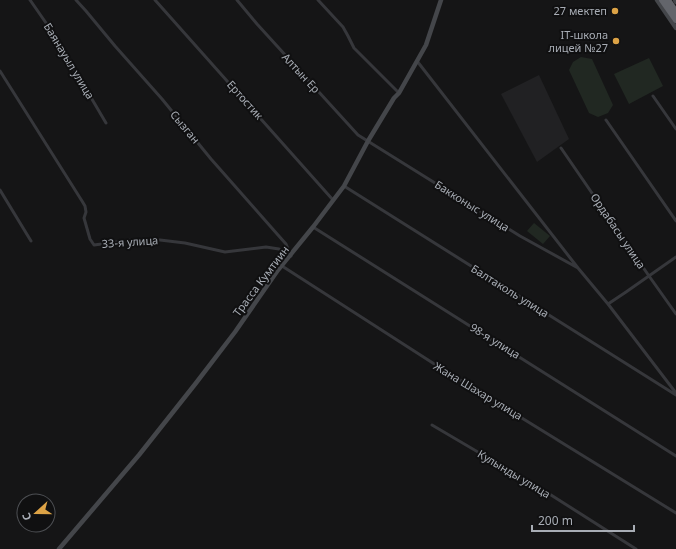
<svg xmlns="http://www.w3.org/2000/svg" width="676" height="549" font-family="'Noto Sans',sans-serif">
  <style>
    .built { fill: #212123 }
    .green { fill: #212822 }
    .lines { fill: none; stroke-linecap: round; stroke-linejoin: round }
    .street { stroke: #36373b; stroke-width: 3 }
    .secondary { stroke: #44464a; stroke-width: 4.5 }
    .highway { stroke: #63656b; stroke-width: 6 }
    .poi-dot { fill: #dda346; stroke: #101011; stroke-width: 1.5 }
    .labels { text-anchor: middle; stroke-width: 4; stroke-linejoin: round; paint-order: stroke }
    .poi-label { font-size: 11px; fill: #a8adb5; stroke: #101011; text-anchor: end }
    .street-label { font-size: 11px; fill: #a8adb5; stroke: #101011 }
  </style>
  <rect width="100%" height="100%" fill="#151516"/>
  <path class="built" d="M539,75L569,139L537,162L501,94Z"/>
  <path class="green" d="M581,57L592,59L613,105L608,113L598,117L589,113L569,70L573,62Z
    M649,58L663,86L629,104L614,74Z
    M534,223L550,236L543,244L527,231Z"/>
  <g class="lines">
    <path class="street" d="M30,0L53,33L106,123
      M76,0L86,11L115,46L162,99L211,159L278,235L286,244L291,256
      M155,0L333,200
      M237,0L257,24L358,135L520,236L578,268
      M318,0L343,27L348,36L354,48L399,93
      M417,61L578,268L608,304L676,393
      M0,71L82,201L85,206L86,212L84,218L90,239L94,245L132,240H160L185,243L225,252L266,247L279,249L291,256
      M653,96L676,129
      M606,120L676,221
      M561,148L649,276L676,314
      M344,186L676,395
      M0,190L31,241
      M313,227L676,456
      M282,266L439,367L577,452L676,513
      M608,304L626,292L676,257
      M432,425L551,495L636,549"/>
    <path class="secondary" d="M657,0L676,28
      M675,0L676,2
      M59,549L139,455L196,383L235,332L278,270L313,227L344,186L368,141L394,98L399,93L426,45L441,0"/>
    <path class="highway" d="M662,0L676,20
      M668,0L676,12"/>
  </g>
  <g class="poi-dot">
    <circle cx="615" cy="11" r="4"/>
    <circle cx="616" cy="41" r="4"/>
  </g>
  <g class="labels">
    <g class="poi-label">
      <text x="607" y="15">27 мектеп</text>
      <text x="608" y="39">IT-школа<tspan x="608" dy="13">лицей №27</tspan></text>
    </g>
    <g class="street-label">
      <text transform="translate(69 61) rotate(59)" y="4">Баянауыл улица</text>
      <text transform="translate(301 73) rotate(47)" y="4">Алтын Ер</text>
      <text transform="translate(245 100) rotate(48)" y="4">Ертостик</text>
      <text transform="translate(185 127) rotate(50)" y="4">Сызган</text>
      <text transform="translate(472 206) rotate(32)" y="4">Бакконыс улица</text>
      <text transform="translate(618 231) rotate(56)" y="4">Ордабасы улица</text>
      <text transform="translate(130 242) rotate(-4)" y="4">33-я улица</text>
      <text transform="translate(261 281) rotate(-53)" y="4">Трасса Кумтиин</text>
      <text transform="translate(510 291) rotate(32)" y="4">Балтаколь улица</text>
      <text transform="translate(495 341) rotate(32)" y="4">98-я улица</text>
      <text transform="translate(478 391) rotate(31)" y="4">Жана Шахар улица</text>
      <text transform="translate(514 474) rotate(31)" y="4">Кулынды улица</text>
    </g>
  </g>
  <g transform="translate(36 513) rotate(249)"><circle r="19" fill="#101011" stroke="#4d4f53"/>
  <path d="M0-3L7 15L0 10L-7 15Z" fill="#dda346"/>
  <text y="-6" font-size="11" font-weight="bold" text-anchor="middle" fill="#a8adb5">С</text>
  </g>
  <path d="M532 525v6h102v-6" fill="none" stroke="#a8adb5" stroke-width="2"/>
  <text x="538" y="525" font-size="12" fill="#a8adb5" stroke="#101011" stroke-width="3" paint-order="stroke">200 m</text>
</svg>
